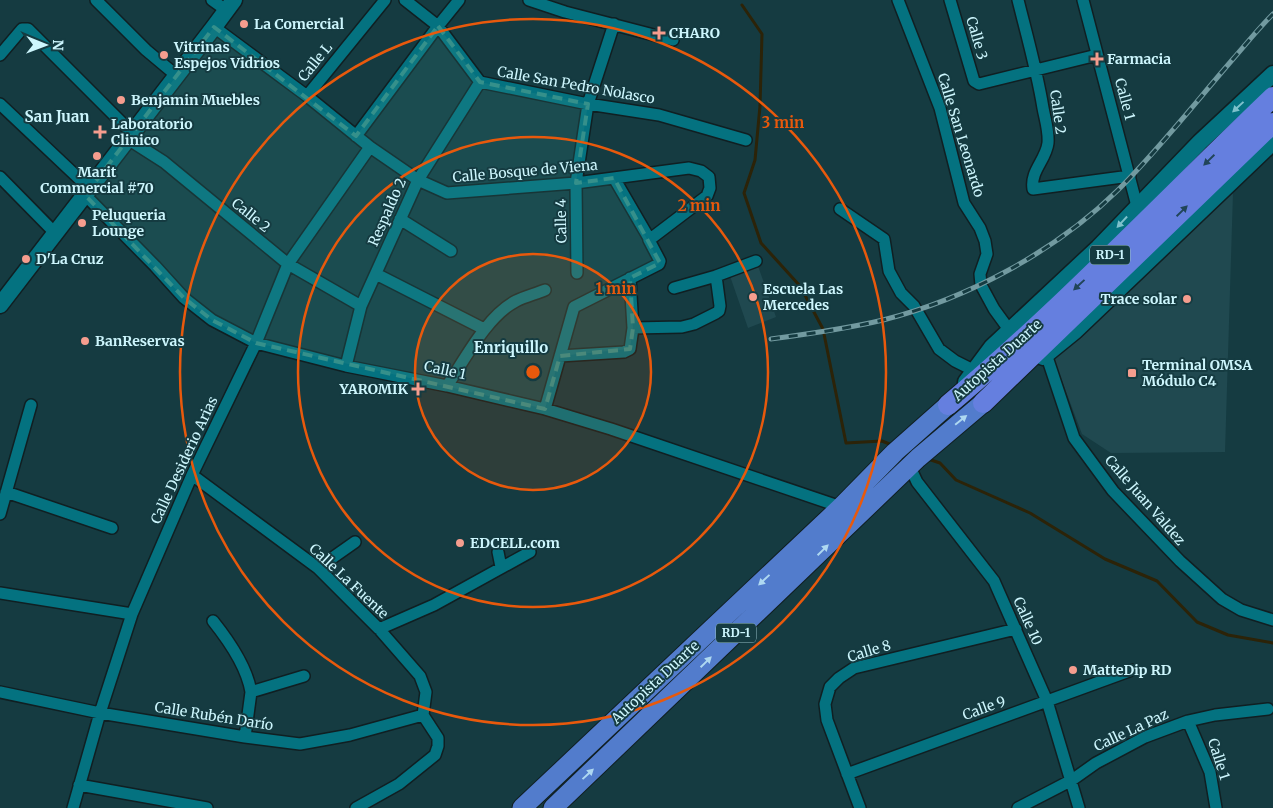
<svg xmlns="http://www.w3.org/2000/svg" width="1273" height="808" font-family="Merriweather,serif">
  <style>
    .built { fill: #204950 }
    .lines { fill: none; stroke-linecap: round; stroke-linejoin: round }
    .stream { stroke: #2c2308; stroke-width: 3 }
    .minor-casing { stroke: #101f22; stroke-width: 14 }
    .secondary-casing { stroke: #101f22; stroke-width: 19 }
    .trunk-casing { stroke: #101f22; stroke-width: 21 }
    .motorway-casing { stroke: #101f22; stroke-width: 22 }
    .minor { stroke: #047280; stroke-width: 11 }
    .secondary { stroke: #047280; stroke-width: 16 }
    .trunk { stroke: #527ccc; stroke-width: 19 }
    .motorway { stroke: #657fdf; stroke-width: 20 }
    .rail-casing { stroke: #729aa0; stroke-width: 5 }
    .rail { stroke: #153b41; stroke-width: 3; stroke-dasharray: 9; stroke-linecap: butt }
    .oneway { fill: #7dc1cb }
    .oneway2 { fill: #214559 }
    .oneway3 { fill: #aed8f1 }
    .marked { fill: #35908b; fill-opacity: 0.2; stroke: #35908b; stroke-width: 4; stroke-dasharray: 10 6; stroke-linejoin: round }
    .ring { fill: none; stroke: #e8590c; stroke-width: 2.5 }
    .poi-dot { fill: #f59d8e; stroke: #153b41; stroke-width: 2 }
    .labels { text-anchor: middle; stroke-width: 4; stroke-linejoin: round; paint-order: stroke }
    .shield { fill: #153b41; stroke: #96bec5; stroke-width: 1 }
    .shield-label { font-size: 12px; font-weight: bold; fill: #cdf6fd }
    .poi-label { font-size: 14px; font-weight: bold; fill: #cdf6fd; stroke: #153b41; text-anchor: start }
    .street-label { font-size: 14px; fill: #cdf6fd; stroke: #153b41 }
    .neighbourhood-label { font-size: 15px; font-weight: bold; fill: #cdf6fd; stroke: #153b41 }
    .centre { fill: #e8590c; stroke: #153b41; stroke-width: 2.5 }
    .ring-label { font-size: 15px; text-anchor: middle; font-weight: bold; fill: #e8590c; stroke: #153b41; stroke-width: 4; stroke-linejoin: round; paint-order: stroke }
  </style>
  <rect width="100%" height="100%" fill="#153b41"/>
  <path class="built" d="M1233,193L1225,452L1111,453L1082,434L1053,357Z
    M758,266L776,317L748,328L730,276Z"/>
  <g class="lines">
    <path class="stream" d="M742,5L762,34L760,106L755,160L744,193L761,243L800,286L823,329L846,443L882,441L892,445
      M928,459L940,463L956,480L1030,513L1105,559L1157,581L1197,622L1228,635L1273,643"/>
    <g class="minor-casing">
      <path id="minor" d="M96,0L146,50L177,76
        M212,0L226,10
        M405,0L438,26L480,82L588,104L659,115L746,140
        M529,0L565,12L673,40
        M898,0L940,108L964,203L980,228L985,241L987,254L980,274L981,285L994,309L1010,331
        M950,0L974,81L979,84L1097,55
        M1018,0C1027,36 1037,71 1043,108C1045,119 1049,131 1048,143C1046,160 1030,171 1033,189L1130,176
        M1083,0L1137,206
        M214,27L307,96L370,147L418,180L447,193L576,183L689,168L701,171L709,177L710,188L707,196L649,240L660,261L659,264L574,307L545,409
        M0,55L22,29H28L132,133
        M307,96L385,0
        M0,104L90,189
        M356,136L438,26L459,0
        M128,139L164,162L288,264L361,306
        M0,177L56,234
        M614,178L650,240
        M85,195L155,266L184,298L212,320L256,343L346,366L447,386L545,409L611,429L841,507
        M840,209L884,239L889,271L901,293L914,306L939,349L955,361L975,371
        M400,219L451,251
        M577,273L576,183L588,104L614,24
        M376,274L484,329
        M674,288L716,276
        M633,328L682,327L694,324L716,313L719,311L720,306L716,276L756,261
        M1046,354L1074,438L1113,491L1180,561L1222,599L1241,610L1273,620
        M560,356L624,352L630,349L633,328L630,278
        M346,366L361,306L418,180L480,82
        M447,386C465,359 487,316 516,301C524,297 535,294 545,290
        M910,467L917,482L994,581L1047,701L1079,808
        M192,475L318,568L379,629L420,676L426,692L423,715
        M6,492L112,528
        M0,514L31,405
        M498,552L501,567
        M318,568L355,542
        M0,593L132,614
        M213,621C229,641 247,667 251,692L245,737
        M379,629L434,605L530,552
        M0,692L100,713L245,737L300,744L350,735L423,715
        M251,692L304,676
        M1188,721L1210,772L1216,808
        M847,774L1132,670
        M79,785L207,808
        M73,808L100,713L132,614L192,475L256,343L288,264L370,147
        M356,808L399,784L435,755L438,746V738L423,715
        M860,808L827,720L825,704L830,687L839,678L854,668L1016,629
        M1018,808L1072,780L1096,763L1145,737L1188,721L1215,715L1268,709"/>
    </g>
    <g class="secondary-casing">
      <path id="secondary" d="M0,305L214,27L234,0
        M1043,357L1075,331L1273,142
        M966,382L992,347L1098,248L1200,142L1273,74"/>
    </g>
    <g class="trunk-casing">
      <path id="trunk" d="M522,808L841,507L895,452L948,405
        M553,808L918,458L983,403"/>
    </g>
    <g class="motorway-casing">
      <path id="motorway" d="M983,403L1273,123
        M948,405C1062,309 1165,200 1273,97"/>
    </g>
    <use href="#minor" class="minor"/>
    <use href="#secondary" class="secondary"/>
    <use href="#trunk" class="trunk"/>
    <use href="#motorway" class="motorway"/>
    <g class="rail-casing">
      <path id="rail" d="M771,339C808,334 846,329 883,320C967,299 1056,251 1118,190C1159,149 1195,103 1233,59C1246,44 1259,28 1273,14"/>
    </g>
    <use href="#rail" class="rail"/>
  </g>
  <defs><path id="oneway-solid" d="M-6-.8H1V-3.2L6.5 0L1 3.2V.8H-6Z" transform="scale(1.25)"/></defs>
  <g class="oneway">
    <use href="#oneway-solid" transform="translate(1238 107) rotate(137)"/>
    <use href="#oneway-solid" transform="translate(1122 222) rotate(133)"/>
  </g>
  <g class="oneway2">
    <use href="#oneway-solid" transform="translate(1209 160) rotate(136)"/>
    <use href="#oneway-solid" transform="translate(1182 211) rotate(-44)"/>
    <use href="#oneway-solid" transform="translate(1079 285) rotate(137)"/>
  </g>
  <g class="oneway3">
    <use href="#oneway-solid" transform="translate(961 420) rotate(-39)"/>
    <use href="#oneway-solid" transform="translate(823 550) rotate(-44)"/>
    <use href="#oneway-solid" transform="translate(764 580) rotate(137)"/>
    <use href="#oneway-solid" transform="translate(706 662) rotate(-44)"/>
    <use href="#oneway-solid" transform="translate(588 774) rotate(-43)"/>
  </g>
  <path class="marked" d="M438,26L480,82L588,104L576,183L614,178L660,263L630,278L633,328L630,349L560,356L545,409L256,343L212,320L184,298L85,195L214,27L356,136Z"/>
  <circle cx="533" cy="372" r="118" fill="#e8590c" fill-opacity=".12"/>
  <g class="ring">
    <circle cx="533" cy="372" r="118"/>
    <circle cx="533" cy="372" r="235"/>
    <circle cx="533" cy="372" r="353"/>
  </g>
  <g class="poi-dot">
    <circle cx="244" cy="24" r="5"/>
    <path d="M656.5 25.5h5v5h5v5h-5v5h-5v-5h-5v-5h5z"/>
    <circle cx="164" cy="55" r="5"/>
    <path d="M1094.5 51.5h5v5h5v5h-5v5h-5v-5h-5v-5h5z"/>
    <circle cx="121" cy="100" r="5"/>
    <path d="M97.5 124.5h5v5h5v5h-5v5h-5v-5h-5v-5h5z"/>
    <circle cx="97" cy="156" r="5"/>
    <circle cx="82" cy="223" r="5"/>
    <circle cx="26" cy="259" r="5"/>
    <circle cx="753" cy="297" r="5"/>
    <circle cx="1187" cy="299" r="5"/>
    <circle cx="85" cy="341" r="5"/>
    <rect x="1127" y="368" width="10" height="10" rx="2.5"/>
    <path d="M415.5 381.5h5v5h5v5h-5v5h-5v-5h-5v-5h5z"/>
    <circle cx="460" cy="543" r="5"/>
    <circle cx="1073" cy="670" r="5"/>
  </g>
  <g class="labels">
    <g class="shield">
      <rect x="1090" y="245.5" width="40" height="19" rx="4"/>
      <rect x="716" y="623.5" width="40" height="19" rx="4"/>
    </g>
    <g class="shield-label">
      <text x="1110" y="259">RD-1</text>
      <text x="736" y="637">RD-1</text>
    </g>
    <g class="poi-label">
      <text x="254" y="29">La Comercial</text>
      <text x="669" y="38">CHARO</text>
      <text x="174" y="52">Vitrinas<tspan x="174" dy="16">Espejos Vidrios</tspan></text>
      <text x="1107" y="64">Farmacia</text>
      <text x="131" y="105">Benjamin Muebles</text>
      <text x="111" y="129">Laboratorio<tspan x="111" dy="16">Clinico</tspan></text>
      <text x="97" y="177" text-anchor="middle">Marit<tspan x="97" dy="16">Commercial #70</tspan></text>
      <text x="92" y="220">Peluqueria<tspan x="92" dy="16">Lounge</tspan></text>
      <text x="36" y="264">D'La Cruz</text>
      <text x="763" y="294">Escuela Las<tspan x="763" dy="16">Mercedes</tspan></text>
      <text x="1177" y="304" text-anchor="end">Trace solar</text>
      <text x="95" y="346">BanReservas</text>
      <text x="1142" y="370">Terminal OMSA<tspan x="1142" dy="16">Módulo C4</tspan></text>
      <text x="408" y="394" text-anchor="end">YAROMIK</text>
      <text x="470" y="548">EDCELL.com</text>
      <text x="1083" y="675">MatteDip RD</text>
    </g>
    <g class="street-label">
      <text transform="translate(977 38) rotate(74)" y="5">Calle 3</text>
      <text transform="translate(315 62) rotate(-51)" y="5">Calle L</text>
      <text transform="translate(576 85) rotate(10)" y="5">Calle San Pedro Nolasco</text>
      <text transform="translate(1125 99) rotate(75)" y="5">Calle 1</text>
      <text transform="translate(1058 112) rotate(82)" y="5">Calle 2</text>
      <text transform="translate(961 135) rotate(73)" y="5">Calle San Leonardo</text>
      <text transform="translate(525 171) rotate(-5)" y="5">Calle Bosque de Viena</text>
      <text transform="translate(387 212) rotate(-66)" y="5">Respaldo 2</text>
      <text transform="translate(251 215) rotate(39)" y="5">Calle 2</text>
      <text transform="translate(561 221) rotate(-91)" y="5">Calle 4</text>
      <text transform="translate(997 360) rotate(-42)" y="5">Autopista Duarte</text>
      <text transform="translate(445 370) rotate(12)" y="5">Calle 1</text>
      <text transform="translate(184 460) rotate(-65)" y="5">Calle Desiderio Arias</text>
      <text transform="translate(1145 500) rotate(49)" y="5">Calle Juan Valdez</text>
      <text transform="translate(349 581) rotate(43)" y="5">Calle La Fuente</text>
      <text transform="translate(1028 621) rotate(66)" y="5">Calle 10</text>
      <text transform="translate(869 651) rotate(-17)" y="5">Calle 8</text>
      <text transform="translate(655 682) rotate(-43)" y="5">Autopista Duarte</text>
      <text transform="translate(984 708) rotate(-20)" y="5">Calle 9</text>
      <text transform="translate(214 716) rotate(9)" y="5">Calle Rubén Darío</text>
      <text transform="translate(1131 730) rotate(-25)" y="5">Calle La Paz</text>
      <text transform="translate(1219 759) rotate(72)" y="5">Calle 1</text>
    </g>
    <g class="neighbourhood-label">
      <text x="57" y="122">San Juan</text>
      <text x="511" y="353">Enriquillo</text>
    </g>
  </g>
  <circle cx="533" cy="372" r="8" class="centre"/>
  <g class="ring-label">
    <text x="783" y="128">3 min</text>
    <text x="699" y="211">2 min</text>
    <text x="616" y="294">1 min</text>
  </g>
  <g transform="translate(45 45) rotate(91)" stroke="#153b41" stroke-width="4" paint-order="stroke">
  <path d="M0-4L9 19L0 12L-9 19Z" fill="#cdf6fd"/>
  <text y="-8" font-size="14" font-weight="bold" text-anchor="middle" fill="#cdf6fd">N</text>
  </g>
</svg>
